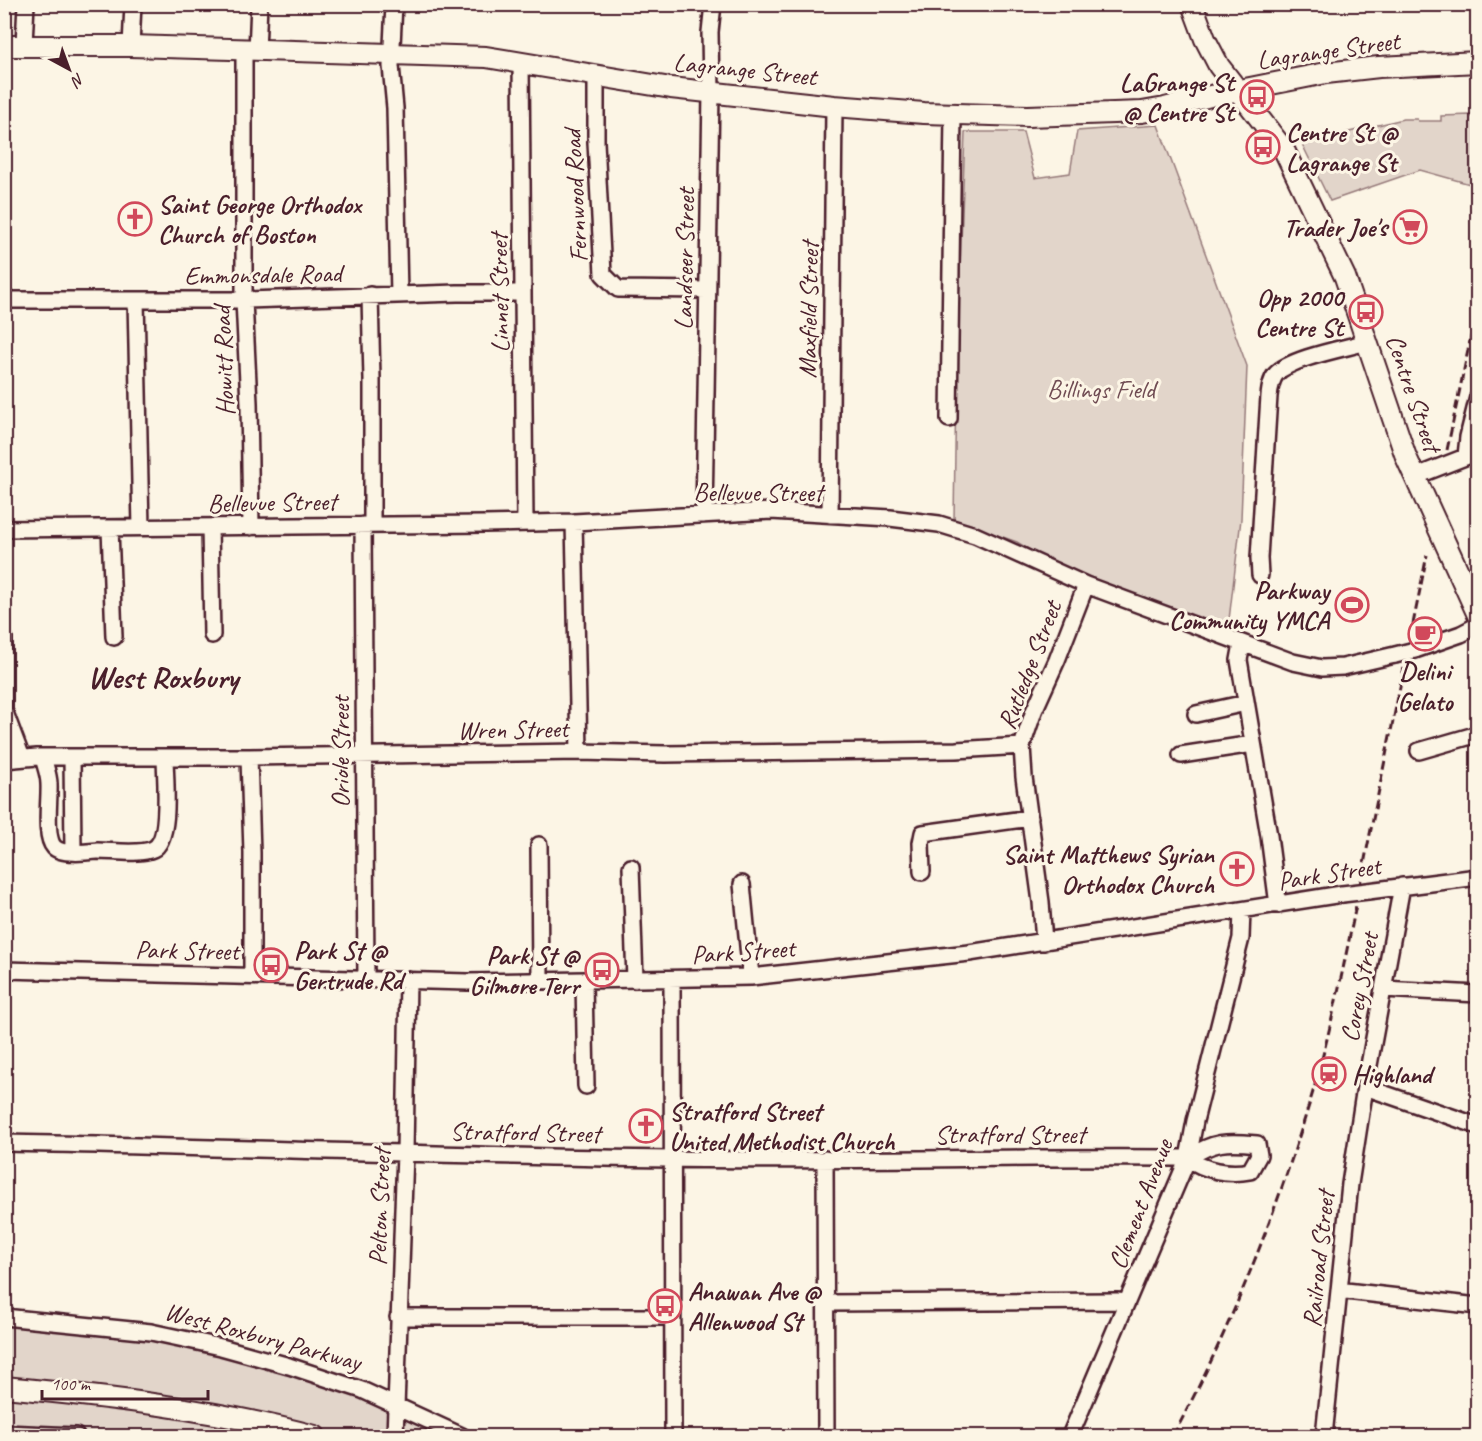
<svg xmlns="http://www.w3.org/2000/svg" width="1482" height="1441" font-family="Caveat,sans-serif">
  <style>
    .green { fill: #e2d5ca; stroke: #967a7a; stroke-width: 1.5 }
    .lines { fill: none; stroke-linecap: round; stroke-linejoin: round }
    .minor-casing { stroke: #4a1f2b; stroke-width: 20 }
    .major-casing { stroke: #4a1f2b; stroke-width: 24 }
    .minor { stroke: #fcf5e5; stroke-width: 15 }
    .major { stroke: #fcf5e5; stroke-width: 20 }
    .rail { stroke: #4a1f2b; stroke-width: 3; stroke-dasharray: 9 4.5; stroke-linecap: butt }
    .minor-bridge-casing { stroke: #4a1f2b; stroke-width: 20; stroke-linecap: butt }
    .minor-bridge { stroke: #fcf5e5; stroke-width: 15 }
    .labels { text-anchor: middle; stroke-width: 6; stroke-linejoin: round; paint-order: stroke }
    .street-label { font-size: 26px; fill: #4a1f2b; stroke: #fcf5e5 }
    .poi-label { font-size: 26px; font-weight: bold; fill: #4a1f2b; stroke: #fcf5e5; text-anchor: end }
    .park-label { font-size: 26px; fill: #704c53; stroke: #fcf5e5 }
    .district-label { font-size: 32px; font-weight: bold; fill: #4a1f2b; stroke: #fcf5e5 }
  </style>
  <rect width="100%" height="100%" fill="#fcf5e5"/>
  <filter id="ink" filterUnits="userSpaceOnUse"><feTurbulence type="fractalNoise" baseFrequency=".0167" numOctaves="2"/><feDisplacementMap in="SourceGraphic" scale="12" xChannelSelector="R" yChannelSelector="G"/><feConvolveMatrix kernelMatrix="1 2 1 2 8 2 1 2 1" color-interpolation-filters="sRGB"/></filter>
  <g filter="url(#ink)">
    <path class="green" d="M1472,115V117H1477V186L1420,170L1330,201L1303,146L1304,143L1403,119H1417L1418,121H1441V116Z
      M1158,125L1247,366L1241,519L1228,628L1067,573L1017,542L954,520L956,382L965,132H1023L1035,178L1070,173L1077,131Z
      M4,1313L140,1328L403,1401L447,1423L465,1436H5Z"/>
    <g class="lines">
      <g class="minor-casing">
        <path id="minor" d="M394,4L391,66L395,108L399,295
          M24,44L26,4
          M131,46L133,4
          M244,50V300L249,403L251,527
          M257,51L259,4
          M521,62L525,523
          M596,77V142L603,274L618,289L707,290
          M370,295L372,380V525
          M4,300H244L457,293H523
          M136,300L141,528
          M949,419L953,114
          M1466,456L1468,437L1478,397
          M1414,477L1478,452
          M704,515L711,93L710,32L713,4
          M830,515L834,106
          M574,522L579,752
          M363,525L366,978
          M210,527L212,635
          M110,528L114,637
          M4,529L485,524L574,522L771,511L890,518L939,524L975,535L1086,585L1293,662L1322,668L1343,667L1395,655
          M1260,575L1259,558L1269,396C1270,388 1271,380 1276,374C1290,358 1346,348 1367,342
          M4,637V712
          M1242,644L1239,660L1269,836L1278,905
          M1415,650L1461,634L1478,625
          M4,710L22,758
          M1196,714L1246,703
          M1419,751L1478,734
          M1181,755L1253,744
          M43,757C45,766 49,775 49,784C50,799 44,836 54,847C61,855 88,852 98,851C113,851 140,855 153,849C172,840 165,776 165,757
          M72,757L73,852
          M249,757L252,853V975
          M4,760L37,757H249L579,752L665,754L956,750L1022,746
          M539,845L540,981
          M631,867L635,980
          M922,872L921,843L923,833L1030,818
          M742,884L751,977
          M1402,886L1365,1087L1478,1126
          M1368,891L1478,877
          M1044,942L1041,902L1024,777L1022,746L1034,711L1057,660L1086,585
          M4,970L468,982L751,977L969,953L1342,894
          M672,979L673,1436
          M584,981L586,1086
          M1383,989L1478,994
          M4,1143C226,1147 448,1156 670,1159C843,1162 1015,1156 1188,1158C1213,1141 1227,1141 1257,1144L1259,1155L1250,1171C1230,1175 1204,1171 1188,1158
          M825,1159L826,1436
          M1346,1291L1478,1306
          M826,1303L1117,1301L1126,1302
          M4,1317L151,1332L221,1347L289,1366L362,1390L462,1436
          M398,1317H672
          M4,1433L76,1436
          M395,1436L405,1153L408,980
          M1070,1436L1188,1158L1195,1121L1241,938L1242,910
          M1324,1436L1350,1184L1365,1087"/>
      </g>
      <g class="major-casing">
        <path id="major" d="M1192,4L1205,39L1219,66L1284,150L1345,277L1406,457L1478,615
          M4,46H131L486,57L671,88L834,106L924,113L1028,116L1142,112L1165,108L1210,96L1326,73L1379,67L1478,62
          M4,1387C109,1397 213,1409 315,1436"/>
      </g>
      <use href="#minor" class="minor"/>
      <use href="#major" class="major"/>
      <path class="rail" d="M1447,450L1478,303
        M1173,1436C1233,1325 1279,1206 1315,1085C1336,1009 1351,931 1366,854C1386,754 1407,654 1427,555"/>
      <g class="minor-bridge-casing">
        <path id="minor-bridge" d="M1395,655L1415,650
          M1342,894L1368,891"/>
      </g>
      <use href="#minor-bridge" class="minor-bridge"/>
    </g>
  </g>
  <defs>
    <g id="bus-ring" transform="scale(1.725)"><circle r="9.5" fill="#fcf5e5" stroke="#d1495b" stroke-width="1.5"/><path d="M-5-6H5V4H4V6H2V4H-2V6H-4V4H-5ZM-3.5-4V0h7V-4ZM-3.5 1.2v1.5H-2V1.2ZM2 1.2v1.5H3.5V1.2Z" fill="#d1495b"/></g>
    <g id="church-ring" transform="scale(1.725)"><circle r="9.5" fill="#fcf5e5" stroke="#d1495b" stroke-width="1.5"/><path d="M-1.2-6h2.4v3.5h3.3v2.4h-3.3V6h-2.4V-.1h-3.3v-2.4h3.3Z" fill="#d1495b"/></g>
    <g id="supermarket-ring" transform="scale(1.725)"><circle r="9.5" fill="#fcf5e5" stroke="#d1495b" stroke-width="1.5"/><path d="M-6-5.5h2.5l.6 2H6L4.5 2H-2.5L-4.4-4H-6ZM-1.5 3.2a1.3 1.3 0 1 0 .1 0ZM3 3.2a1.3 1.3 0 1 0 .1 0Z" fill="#d1495b"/></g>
    <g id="stadium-ring" transform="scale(1.725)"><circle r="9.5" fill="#fcf5e5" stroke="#d1495b" stroke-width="1.5"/><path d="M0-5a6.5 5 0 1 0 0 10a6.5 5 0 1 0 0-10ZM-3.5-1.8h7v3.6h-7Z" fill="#d1495b"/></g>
    <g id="cafe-ring" transform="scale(1.725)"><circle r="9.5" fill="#fcf5e5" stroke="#d1495b" stroke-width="1.5"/><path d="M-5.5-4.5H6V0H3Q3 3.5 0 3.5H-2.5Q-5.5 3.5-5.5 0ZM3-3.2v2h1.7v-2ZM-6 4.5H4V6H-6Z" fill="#d1495b"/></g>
    <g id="station-ring" transform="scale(1.725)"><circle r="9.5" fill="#fcf5e5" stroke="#d1495b" stroke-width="1.5"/><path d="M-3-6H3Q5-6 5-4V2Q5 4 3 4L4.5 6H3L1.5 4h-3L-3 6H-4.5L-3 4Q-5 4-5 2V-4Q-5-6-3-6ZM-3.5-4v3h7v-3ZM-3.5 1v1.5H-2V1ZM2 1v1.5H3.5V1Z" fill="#d1495b"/></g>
  </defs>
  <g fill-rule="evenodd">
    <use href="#bus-ring" x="1257" y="97"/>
    <use href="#bus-ring" x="1263" y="147"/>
    <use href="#church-ring" x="135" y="219"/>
    <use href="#supermarket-ring" x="1410" y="227"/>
    <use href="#bus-ring" x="1366" y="312"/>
    <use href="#stadium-ring" x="1352" y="605"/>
    <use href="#cafe-ring" x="1425" y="634"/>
    <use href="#church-ring" x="1237" y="869"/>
    <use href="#bus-ring" x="271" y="965"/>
    <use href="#bus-ring" x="602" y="970"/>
    <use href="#station-ring" x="1329" y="1074"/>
    <use href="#church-ring" x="646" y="1126"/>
    <use href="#bus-ring" x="665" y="1306"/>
  </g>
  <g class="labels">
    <g class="street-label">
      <text transform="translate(1328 50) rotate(-8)" y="9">Lagrange Street</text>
      <text transform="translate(745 69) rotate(6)" y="9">Lagrange Street</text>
      <text transform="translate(575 196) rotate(-93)" y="9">Fernwood Road</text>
      <text transform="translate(684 259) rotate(-89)" y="9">Landseer Street</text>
      <text transform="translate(263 274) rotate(-1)" y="9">Emmonsdale Road</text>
      <text transform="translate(499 293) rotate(-91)" y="9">Linnet Street</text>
      <text transform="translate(808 310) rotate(-89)" y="9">Maxfield Street</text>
      <text transform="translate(223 361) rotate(-92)" y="9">Howitt Road</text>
      <text transform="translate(1414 393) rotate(71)" y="9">Centre Street</text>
      <text x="758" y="501">Bellevue Street</text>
      <text transform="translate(272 502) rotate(-1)" y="9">Bellevue Street</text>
      <text transform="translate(1029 665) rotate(-69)" y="9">Rutledge Street</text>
      <text transform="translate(513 729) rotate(-1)" y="9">Wren Street</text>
      <text transform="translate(340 752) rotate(-90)" y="9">Oriole Street</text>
      <text transform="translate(1329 873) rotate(-9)" y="9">Park Street</text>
      <text transform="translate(187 950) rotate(1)" y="9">Park Street</text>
      <text transform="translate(743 951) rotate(-4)" y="9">Park Street</text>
      <text transform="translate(1359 987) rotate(-79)" y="9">Corey Street</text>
      <text transform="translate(525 1132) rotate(1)" y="9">Stratford Street</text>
      <text x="1010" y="1143">Stratford Street</text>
      <text transform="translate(1140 1204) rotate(-69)" y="9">Clement Avenue</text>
      <text transform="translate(379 1207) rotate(-88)" y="9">Pelton Street</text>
      <text transform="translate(1318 1259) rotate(-84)" y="9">Railroad Street</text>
      <text transform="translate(263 1336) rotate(15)" y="9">West Roxbury Parkway</text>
    </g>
    <g class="poi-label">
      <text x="1234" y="91">LaGrange St<tspan x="1234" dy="30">@ Centre St</tspan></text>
      <text x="1286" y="141" text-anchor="start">Centre St @<tspan x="1286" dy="30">Lagrange St</tspan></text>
      <text x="158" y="213" text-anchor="start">Saint George Orthodox<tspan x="158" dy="30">Church of Boston</tspan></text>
      <text x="1387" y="236">Trader Joe's</text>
      <text x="1343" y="306">Opp 2000<tspan x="1343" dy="30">Centre St</tspan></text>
      <text x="1329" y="599">Parkway<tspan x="1329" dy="30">Community YMCA</tspan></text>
      <text x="1425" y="680" text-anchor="middle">Delini<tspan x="1425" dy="30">Gelato</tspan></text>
      <text x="1214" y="863">Saint Matthews Syrian<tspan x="1214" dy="30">Orthodox Church</tspan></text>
      <text x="294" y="959" text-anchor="start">Park St @<tspan x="294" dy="30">Gertrude Rd</tspan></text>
      <text x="579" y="964">Park St @<tspan x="579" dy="30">Gilmore Terr</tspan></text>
      <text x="1352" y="1083" text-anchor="start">Highland</text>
      <text x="669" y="1120" text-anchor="start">Stratford Street<tspan x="669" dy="30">United Methodist Church</tspan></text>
      <text x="688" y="1300" text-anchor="start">Anawan Ave @<tspan x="688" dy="30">Allenwood St</tspan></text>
    </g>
    <g class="park-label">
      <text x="1101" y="398">Billings Field</text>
    </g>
    <g class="district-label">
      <text x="163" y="688">West Roxbury</text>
    </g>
  </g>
  <rect width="1482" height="1441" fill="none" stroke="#fcf5e5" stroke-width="24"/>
  <rect x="12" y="12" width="1458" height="1417" fill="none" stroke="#4a1f2b" stroke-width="2" filter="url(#ink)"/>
  <g transform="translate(69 69) rotate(139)" stroke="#fcf5e5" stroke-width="4.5" paint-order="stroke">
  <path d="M0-4.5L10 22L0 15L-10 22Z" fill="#4a1f2b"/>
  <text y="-9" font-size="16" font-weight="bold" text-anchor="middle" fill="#4a1f2b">N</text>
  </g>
  <path d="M42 1390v9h166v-9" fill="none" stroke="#4a1f2b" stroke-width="3"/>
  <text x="51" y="1390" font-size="18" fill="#4a1f2b" stroke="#fcf5e5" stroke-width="4.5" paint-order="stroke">100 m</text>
</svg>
